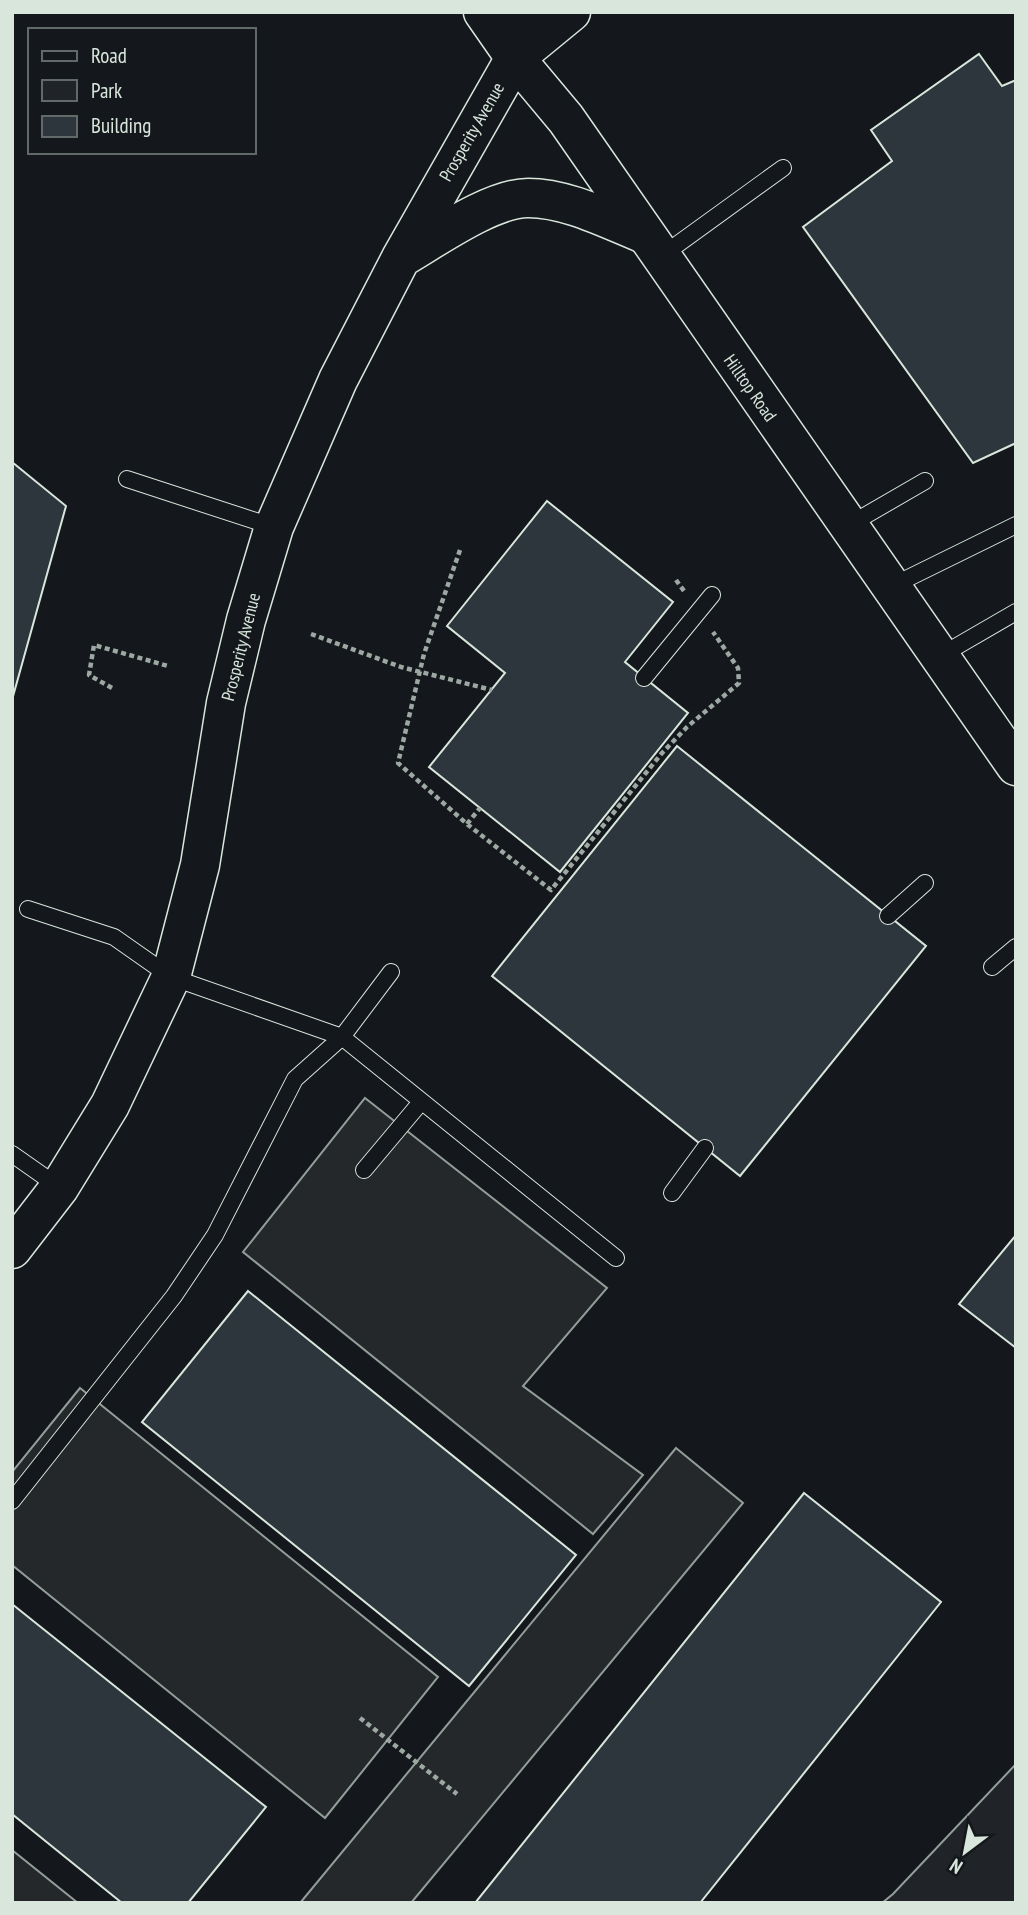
<svg xmlns="http://www.w3.org/2000/svg" width="1028" height="1915" font-family="'PT Sans Narrow',sans-serif">
  <style>
    .green { fill: #202428; stroke: #939e99; stroke-width: 2 }
    .parking { fill: #24282b; stroke: #939e99; stroke-width: 2 }
    .building { fill: #2c363c; stroke: #d8e6dc; stroke-width: 2 }
    .lines { fill: none; stroke-linecap: round; stroke-linejoin: round }
    .service-casing { stroke: #d8e6dc; stroke-width: 18 }
    .tertiary-casing { stroke: #d8e6dc; stroke-width: 41 }
    .secondary-casing { stroke: #d8e6dc; stroke-width: 41 }
    .path { stroke: #9da8a2; stroke-width: 4.5; stroke-dasharray: 5 3.5; stroke-linecap: butt }
    .service { stroke: #14181c; stroke-width: 16 }
    .tertiary { stroke: #14181c; stroke-width: 38 }
    .secondary { stroke: #14181c; stroke-width: 38 }
    .labels { text-anchor: middle; stroke-width: 5; stroke-linejoin: round; paint-order: stroke }
    .street-label { font-size: 18px; fill: #d8e6dc; stroke: #14181c }
  </style>
  <rect width="100%" height="100%" fill="#14181c"/>
  <path class="green" d="M1016,1764V1903H882L893,1894Z"/>
  <path class="parking" d="M365,1098L607,1288L523,1386L643,1475L593,1534L243,1252Z
    M80,1388L438,1677L325,1818L12,1565V1472Z
    M676,1448L743,1503L411,1903H300Z
    M12,1850L78,1903H12Z"/>
  <path class="building" d="M979,54L1002,86L1016,80V443L973,463L803,227L892,161L871,130Z
    M12,462L66,506L12,700Z
    M547,501L673,602L625,662L688,713L560,872L429,767L505,673L447,626Z
    M677,746L926,946L740,1176L492,976Z
    M1016,1235V1348L959,1304Z
    M248,1291L576,1555L469,1686L142,1422Z
    M804,1493L941,1602L700,1903H475Z
    M12,1604L266,1807L188,1903H122L12,1814Z"/>
  <g class="lines">
    <g class="service-casing">
      <path id="service" d="M660,257L783,168
        M127,479L274,527
        M849,525L925,481
        M890,587L1016,525
        M940,656L1016,612
        M644,678L712,595
        M28,909L114,937L171,977L342,1037L616,1258
        M888,916L925,883
        M992,967L1016,947
        M12,1154L59,1187
        M364,1170L421,1102
        M672,1193L705,1148
        M12,1501L174,1296L215,1235L295,1079L342,1037L391,972"/>
    </g>
    <g class="tertiary-casing">
      <path id="tertiary" d="M483,12L515,58L566,119L1016,766"/>
    </g>
    <g class="secondary-casing">
      <path id="secondary" d="M515,58L571,12
        M401,258C434,239 491,198 528,198C567,198 607,219 642,233
        M12,1249L59,1188L110,1105L171,977L200,865L226,703L246,620L274,527L338,380L401,258L515,58L525,12"/>
    </g>
    <path class="path" d="M460,550L424,654L398,763L467,824L551,890L662,753L687,727L739,683L738,668L713,632
      M676,580L684,591
      M311,634L401,667L492,690
      M112,688L89,675L94,645L168,666
      M467,824L480,808
      M360,1718L457,1794"/>
    <use href="#service" class="service"/>
    <use href="#tertiary" class="tertiary"/>
    <use href="#secondary" class="secondary"/>
  </g>
  <g class="labels">
    <g class="street-label">
      <text transform="translate(472 132) rotate(-60)" y="6">Prosperity Avenue</text>
      <text transform="translate(750 388) rotate(55)" y="6">Hilltop Road</text>
      <text transform="translate(241 647) rotate(-76)" y="6">Prosperity Avenue</text>
    </g>
  </g>
  <rect width="1028" height="1915" fill="none" stroke="#d8e6dc" stroke-width="28"/>
  <rect x="28" y="28" width="228" height="126" fill="#14181c" stroke="#626a69" stroke-width="2"/>
  <rect x="42" y="51" width="35" height="10" fill="#14181c" stroke="#626a69" stroke-width="2"/>
  <text x="91" y="63" font-size="21" fill="#d8e6dc">Road</text>
  <rect x="42" y="80" width="35" height="21" fill="#202428" stroke="#626a69" stroke-width="2"/>
  <text x="91" y="98" font-size="21" fill="#d8e6dc">Park</text>
  <rect x="42" y="116" width="35" height="21" fill="#2c363c" stroke="#626a69" stroke-width="2"/>
  <text x="91" y="133" font-size="21" fill="#d8e6dc">Building</text>
  <g transform="translate(965 1852) rotate(212)" stroke="#14181c" stroke-width="5" paint-order="stroke">
  <path d="M0-5L12 26L0 18L-12 26Z" fill="#d8e6dc"/>
  <text y="-10" font-size="19" font-weight="bold" text-anchor="middle" fill="#d8e6dc">N</text>
  </g>
</svg>
